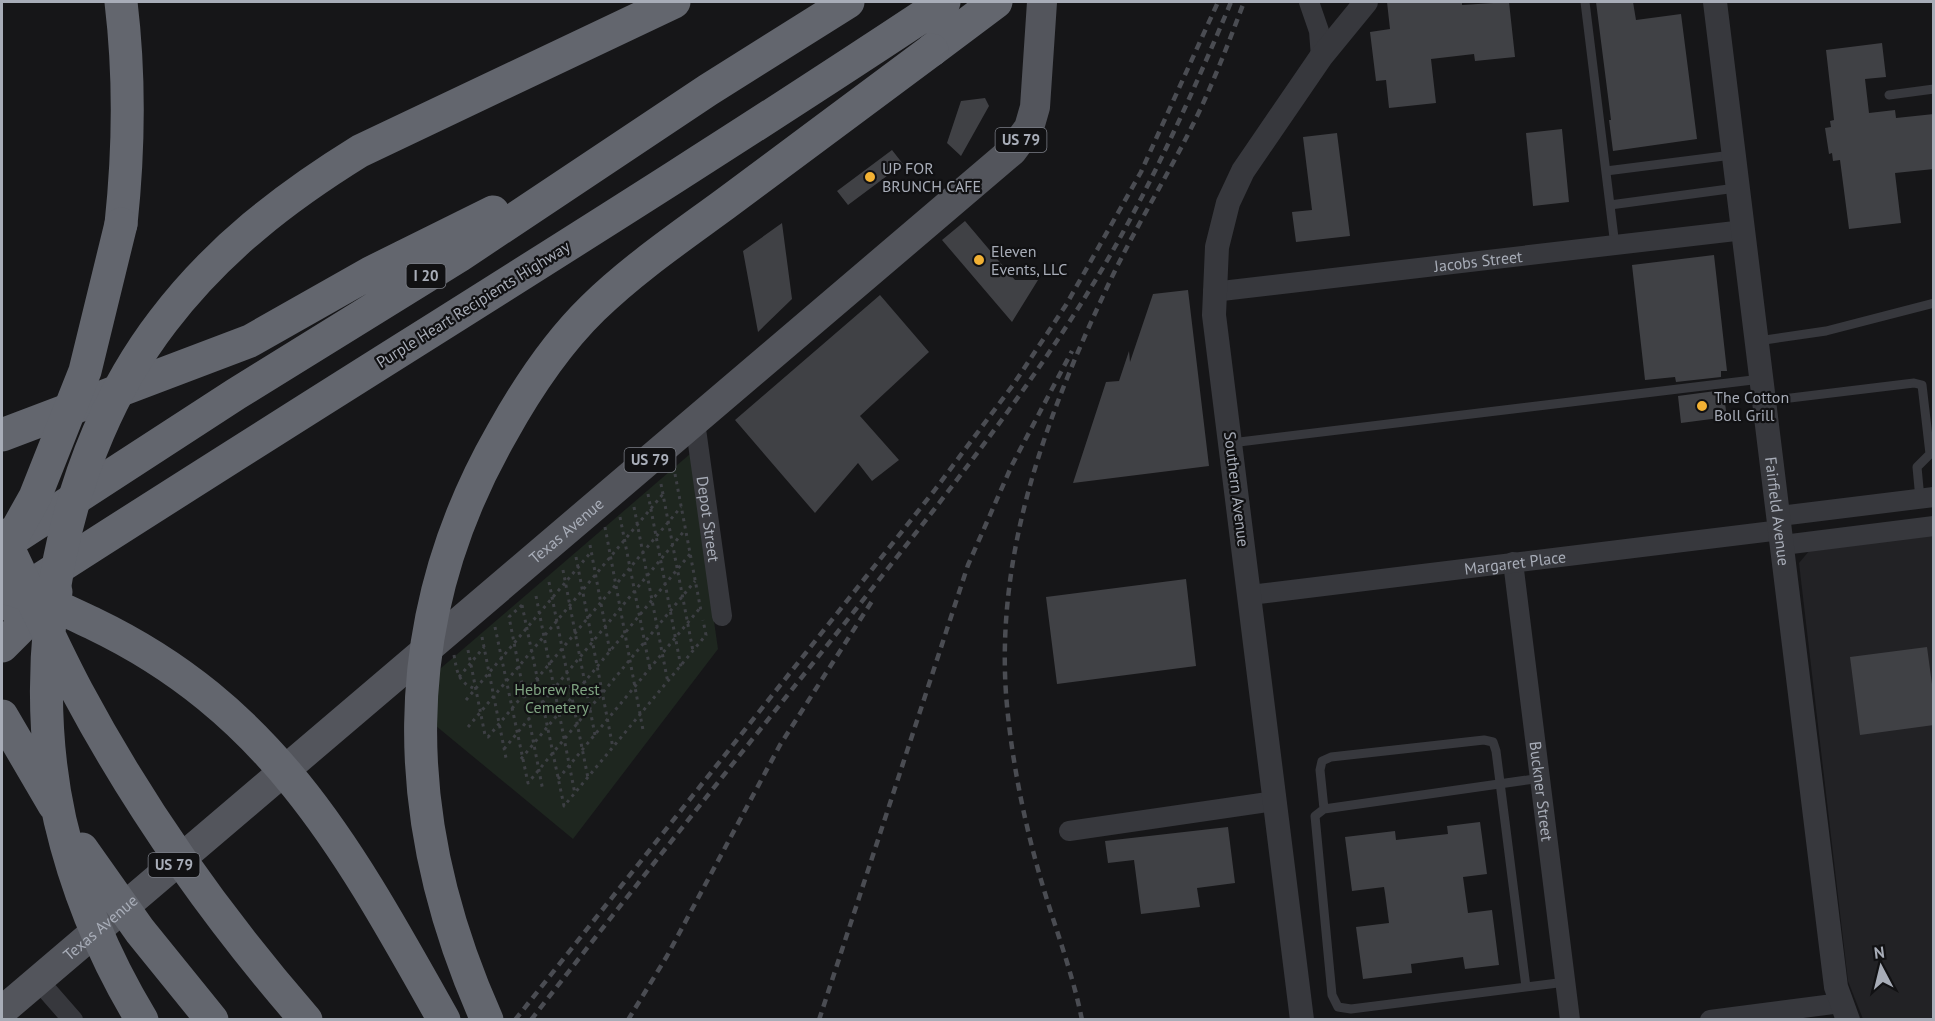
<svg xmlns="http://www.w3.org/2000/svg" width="1935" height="1021" font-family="'PT Sans',sans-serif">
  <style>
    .built { fill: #222225 }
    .green { fill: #1e261f }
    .building { fill: #404145 }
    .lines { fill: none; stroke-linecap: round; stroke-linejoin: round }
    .path { stroke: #3d3f44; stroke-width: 3; stroke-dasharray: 3 4.5; stroke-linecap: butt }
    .service { stroke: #37383d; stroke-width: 9 }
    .minor { stroke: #37383d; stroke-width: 20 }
    .tertiary { stroke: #37383d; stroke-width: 24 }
    .primary { stroke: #53555c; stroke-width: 30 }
    .motorway { stroke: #63666e; stroke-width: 33 }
    .rail { stroke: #4a4c52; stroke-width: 4.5; stroke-dasharray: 8 6; stroke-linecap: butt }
    .motorway-bridge { stroke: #63666e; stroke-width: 33 }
    .poi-dot { fill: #f2b134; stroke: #111113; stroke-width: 2 }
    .labels { text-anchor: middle; stroke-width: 4.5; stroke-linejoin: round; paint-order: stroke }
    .shield { fill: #111113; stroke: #7b7e86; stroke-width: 1.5 }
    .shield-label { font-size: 15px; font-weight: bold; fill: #a8adb8 }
    .poi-label { font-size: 16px; fill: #a8adb8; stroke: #111113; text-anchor: start }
    .street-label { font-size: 16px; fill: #a8adb8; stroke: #111113 }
    .park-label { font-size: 16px; fill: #7fa381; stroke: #111113 }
  </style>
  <rect width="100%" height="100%" fill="#161618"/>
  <path class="built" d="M1933,534V1019H1863L1848,981L1799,563L1810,550Z"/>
  <path class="green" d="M690,454L718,649L573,839L430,721L434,674Z"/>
  <path class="building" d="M1387,2H1462V5L1509,2L1515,57L1475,61L1474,54L1431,59L1436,103L1389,108L1386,80L1376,81L1370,32L1390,29Z
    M1596,2H1633L1636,20L1681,14L1697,139L1613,151L1609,120H1611Z
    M1882,43L1886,77L1865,79L1869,113L1895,110L1896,118L1934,114V169L1895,173L1901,223L1849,229L1840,160L1833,161L1832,153L1829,154L1825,128L1831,127L1830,121L1834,120L1826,50Z
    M985,98L989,106L961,156L947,143L961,101Z
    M1562,129L1569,202L1533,206L1526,133Z
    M1337,133L1350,236L1296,242L1292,212L1312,210L1303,137Z
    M892,150L903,164L848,205L837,191Z
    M965,221L1015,280H1038L1012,322L942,240Z
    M782,223L792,299L758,332L743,251Z
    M1714,255L1727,371H1721V377L1676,382L1675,377L1645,380L1632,265Z
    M1188,290L1209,466L1073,483L1106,382L1119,381L1129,351L1130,362L1153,294Z
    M880,295L929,352L860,416L899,460L872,481L858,463L815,513L735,420Z
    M1723,390L1727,417L1681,423L1678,396Z
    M1186,579L1196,666L1057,684L1046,597Z
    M1927,647L1934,699V725L1860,735L1850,657Z
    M1480,822L1487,874L1463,877L1468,913L1492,910L1499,965L1465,969L1463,957L1411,964L1412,973L1363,979L1356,927L1389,923L1385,893L1384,887L1352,891L1345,837L1395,831L1396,840L1448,834L1447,826Z
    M1228,827L1235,883L1197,888L1200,907L1141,914L1134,860L1108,863L1105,841Z"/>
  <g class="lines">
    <path class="path" d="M675,474L701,611
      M661,484L693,651
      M648,494L681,667
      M634,507L668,683
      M620,517L650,669
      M605,527L643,730
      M590,545L610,652
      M576,557L613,748
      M563,570L595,735
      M549,582L588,778
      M536,596L575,794
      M522,605L564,806L706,635L703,620
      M522,605L509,617L543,791
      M495,627L528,783L695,581
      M482,637L506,758
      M468,650L485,735L488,737L681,507
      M454,655C457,672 458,683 476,689
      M459,677L484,647
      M466,700L591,552
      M468,727L663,494
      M504,749L685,530
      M521,759L690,554
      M558,779L700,608"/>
    <path class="service" d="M1585,2L1615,246
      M1889,95L1934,89
      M1606,171L1732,155
      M1610,205L1736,188
      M1758,341L1826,331L1934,303
      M1765,401L1914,383L1922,385L1930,454L1917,467L1920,499
      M1231,443L1761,379
      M1541,778L1324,809L1315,816L1332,995L1338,1007L1351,1009L1566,982
      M1324,809L1320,770L1322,761L1331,757L1484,740L1493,742L1496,751L1526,987"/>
    <g class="minor">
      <path d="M1309,2L1319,31L1321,57"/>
      <path id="s1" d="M1213,292L1744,230"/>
      <path id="s2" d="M695,422L722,616"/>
      <path d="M1780,516L1934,497"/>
      <path d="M1783,545L1934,526"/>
      <path id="s3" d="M1513,562L1570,1020"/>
      <path id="s4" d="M1250,595L1781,530"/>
      <path d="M1069,831L1275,801"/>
      <path d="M38,980L73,1020"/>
      <path d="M1710,1020L1841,1003"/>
    </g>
    <g class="tertiary">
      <path id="s5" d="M1715,2L1836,987L1848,1020"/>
      <path d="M1302,1020L1214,315L1217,247L1228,203L1243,171L1321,57L1366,2"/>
    </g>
    <path class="primary" id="s6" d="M2,1011L1012,151L1029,128L1035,107L1042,2"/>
    <path class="motorway" d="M121,2C130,77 129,149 121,224
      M932,50L996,2
      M2,435L250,341L370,273L493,212
      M2,546L236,394L459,256L708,90L848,2
      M2,604C315,401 634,208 944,2
      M2,646L56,592"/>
    <path class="rail" d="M515,1020L934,491L1013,385L1066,305L1141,172L1218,2
      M531,1020C638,882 748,745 856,609C941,501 1027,394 1098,276C1150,189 1192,95 1231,2
      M628,1020L667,956L780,745L874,598
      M819,1020L968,565L1012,465L1072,351
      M1082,1020C1073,975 1057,933 1044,890C1025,827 1011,759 1006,694C996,546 1049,410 1111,279C1138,222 1172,169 1199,112C1216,76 1230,39 1244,2"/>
    <path class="motorway-bridge" d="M2,535C27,587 50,640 77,691C140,809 218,919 306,1020
      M2,556L35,497L85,371L121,224
      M2,587C34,595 64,610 94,624C275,711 350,853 444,1020
      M2,716L54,805
      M82,849L140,931L212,1020
      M142,1020C105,959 76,889 60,820C24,657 60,455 163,321C217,250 284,198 360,151L674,2
      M487,1020C399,823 393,623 502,433C527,388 556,344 593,308C633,269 680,237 725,204C794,153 863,101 932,50"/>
  </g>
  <g class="poi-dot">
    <circle cx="870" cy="177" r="6"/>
    <circle cx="979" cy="260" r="6"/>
    <circle cx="1702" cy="406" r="6"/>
  </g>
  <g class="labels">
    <g class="shield">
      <rect x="995.5" y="128" width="51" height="24" rx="4.5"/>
      <rect x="406.5" y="264" width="39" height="24" rx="4.5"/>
      <rect x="624.5" y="448" width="51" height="24" rx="4.5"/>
      <rect x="148.5" y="853" width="51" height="24" rx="4.5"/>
    </g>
    <g class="shield-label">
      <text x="1021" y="145">US 79</text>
      <text x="426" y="281">I 20</text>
      <text x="650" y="465">US 79</text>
      <text x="174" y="870">US 79</text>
    </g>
    <g class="poi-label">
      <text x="882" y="174">UP FOR<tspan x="882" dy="18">BRUNCH CAFE</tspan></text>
      <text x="991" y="257">Eleven<tspan x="991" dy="18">Events, LLC</tspan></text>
      <text x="1714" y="403">The Cotton<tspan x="1714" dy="18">Boll Grill</tspan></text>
    </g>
    <g class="street-label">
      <text dy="6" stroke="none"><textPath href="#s1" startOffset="267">Jacobs Street</textPath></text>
      <text transform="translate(473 304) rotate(-32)" y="6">Purple Heart Recipients Highway</text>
      <text transform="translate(1237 489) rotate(83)" y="6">Southern Avenue</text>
      <text dy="6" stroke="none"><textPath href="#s5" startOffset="513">Fairfield Avenue</textPath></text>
      <text dy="6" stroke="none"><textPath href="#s2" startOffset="98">Depot Street</textPath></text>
      <text dy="6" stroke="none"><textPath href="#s6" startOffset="741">Texas Avenue</textPath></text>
      <text dy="6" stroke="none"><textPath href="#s4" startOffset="267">Margaret Place</textPath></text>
      <text dy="6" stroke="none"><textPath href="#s3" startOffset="231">Buckner Street</textPath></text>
      <text dy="6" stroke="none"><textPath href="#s6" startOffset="129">Texas Avenue</textPath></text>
    </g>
    <g class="park-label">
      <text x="557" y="695">Hebrew Rest<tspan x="557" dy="18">Cemetery</tspan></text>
    </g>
  </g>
  <rect width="1935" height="1021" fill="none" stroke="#a8adb8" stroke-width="6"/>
  <g transform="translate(1881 967) rotate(353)" stroke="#111113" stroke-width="4.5" paint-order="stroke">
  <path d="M0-4.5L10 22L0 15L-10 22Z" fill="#a8adb8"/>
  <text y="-9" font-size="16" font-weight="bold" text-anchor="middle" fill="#a8adb8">N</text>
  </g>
</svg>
